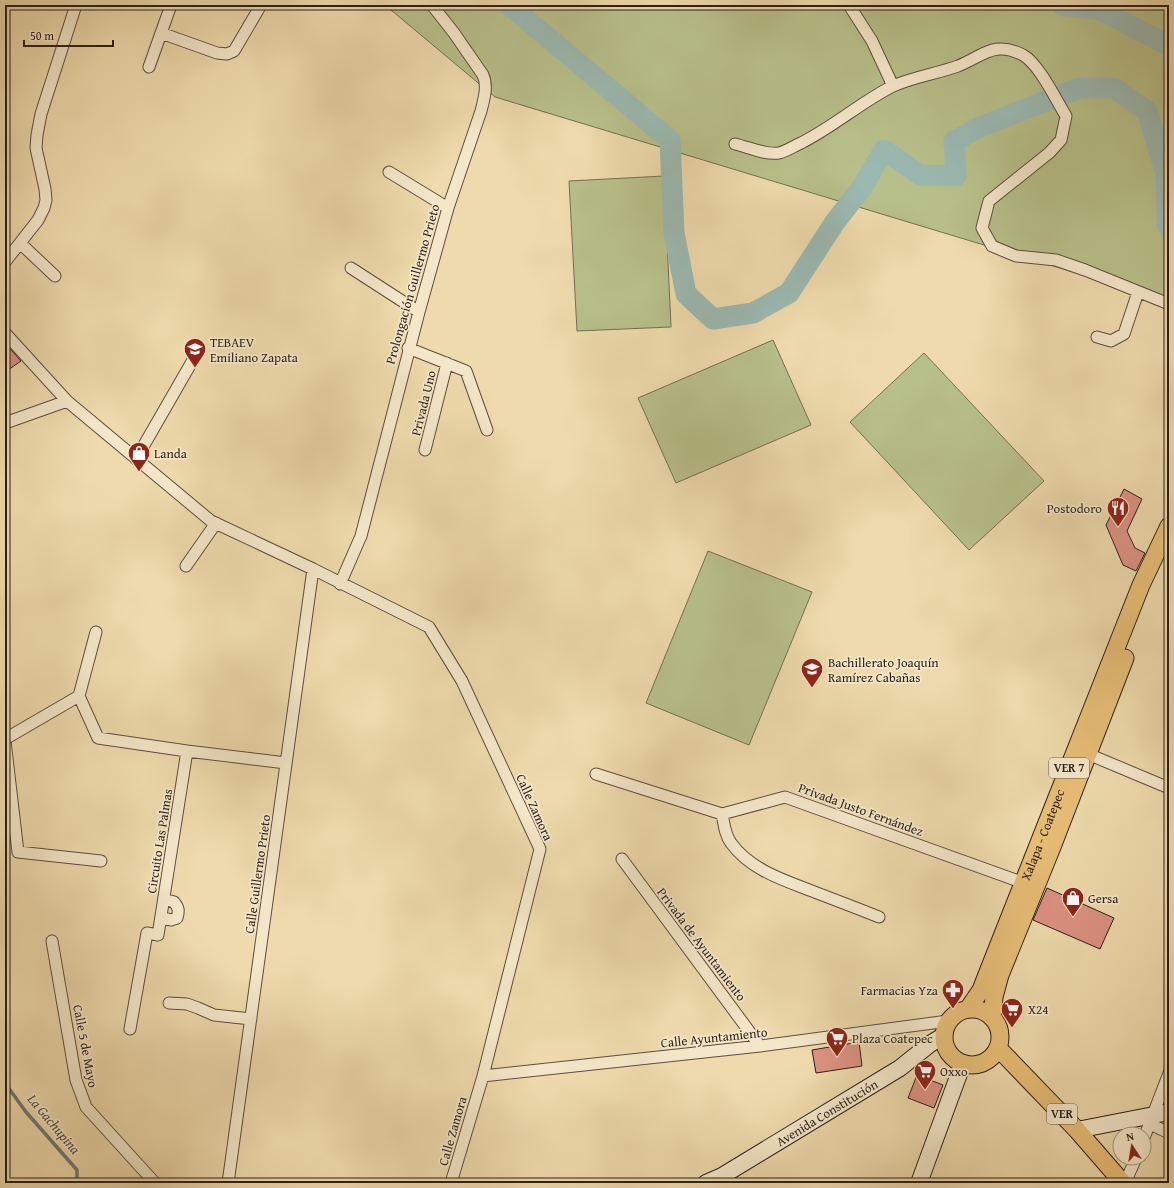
<svg xmlns="http://www.w3.org/2000/svg" width="1174" height="1188" font-family="'Gentium Book Plus',serif">
  <style>
    .green { fill: #b8c08a; stroke: #727052 }
    .lines { fill: none; stroke-linecap: round; stroke-linejoin: round }
    .stream { stroke: #6e7b75; stroke-width: 3.5 }
    .river { stroke: #9bb9b1; stroke-width: 21 }
    .building { fill: #dc9283; stroke: #2b1f1a }
    .street-casing { stroke: #5c4e3e; stroke-width: 13 }
    .secondary-casing { stroke: #2b1f1a; stroke-width: 18 }
    .primary-casing { stroke: #2b1f1a; stroke-width: 19 }
    .street { stroke: #f4e7c9; stroke-width: 11 }
    .secondary { stroke: #f4e7c9; stroke-width: 16 }
    .primary { stroke: #e7bd76; stroke-width: 17 }
    .labels { text-anchor: middle; stroke-width: 3.5; stroke-linejoin: round; paint-order: stroke }
    .shield { fill: #f4e7c9; stroke: #675b4e; stroke-width: 1 }
    .shield-label { font-size: 12px; font-weight: bold; fill: #2b1f1a }
    .street-label { font-size: 13px; fill: #2b1f1a; stroke: #f4e7c9 }
    .poi-label { font-size: 13px; fill: #2b1f1a; stroke: #f4e7c9; text-anchor: start }
    .water-label { font-size: 14px; font-style: italic; fill: #4d4d47; stroke: #f4e7c9 }
  </style>
  <rect width="100%" height="100%" fill="#eedaac"/>
  <filter id="stains"><feTurbulence type="fractalNoise" baseFrequency=".005" numOctaves="4"/><feColorMatrix values="0 0 0 0 .2 0 0 0 0 .09 0 0 0 0 .02 0 0 0 .5 -.17"/></filter>
  <radialGradient id="worn" r=".72"><stop offset=".6" stop-color="#630" stop-opacity="0"/><stop offset="1" stop-color="#630" stop-opacity=".3"/></radialGradient>
  <path class="green" d="M385,5H1169V301L495,97Z
    M664,176L671,327L577,331L569,181Z
    M773,340L811,425L676,483L638,398Z
    M924,353L1044,481L969,550L850,422Z
    M708,551L812,592L749,745L646,703Z"/>
  <g class="lines">
    <path class="stream" d="M5,1083L26,1112L77,1170V1183"/>
    <path class="river" d="M509,5L670,140L674,233L686,294L713,319L753,313L789,293L835,222L863,186L884,150L920,175L956,176L954,141L980,127L1079,88H1114L1147,111L1166,174
      M1062,5L1101,10L1169,46
      M1169,170L1166,174L1167,224L1169,228"/>
  </g>
  <path class="building" d="M5,343L21,361L5,372Z
    M1124,489L1142,499L1127,531L1135,548L1145,553L1136,571L1123,565L1106,525Z
    M1047,888L1114,918L1100,949L1033,920Z
    M859,1042L862,1066L816,1073L812,1050Z
    M917,1075L943,1085L934,1108L908,1098Z"/>
  <g class="lines">
    <g class="street-casing">
      <path id="street" d="M849,5L872,41L893,86
        M161,33L217,53L227,54L234,51L261,5
        M149,67L171,5
        M735,144C748,147 765,155 779,153C787,151 794,146 801,143C833,127 860,103 891,87C912,77 936,74 958,66C983,56 994,40 1023,55C1039,64 1056,100 1066,116L1061,140L1049,153L989,201L982,228L992,246L1016,256L1056,260L1085,270L1169,304
        M389,172L448,208
        M20,243L55,276
        M5,262L38,220L44,208L46,200L45,189L36,148L37,135L41,114L76,5
        M351,268L419,312
        M5,333L67,401L211,521L313,569L429,627L462,681L540,849L483,1076L451,1183
        M1097,337L1111,341L1124,334L1138,292
        M408,348L466,371L487,430
        M5,423L67,401
        M425,450L447,363
        M136,459L197,353
        M186,566L216,523
        M340,584L361,536L419,312L448,208L481,111C484,99 488,86 483,75L454,33L432,5
        M79,696L98,738L187,751L286,763
        M79,696L96,632
        M5,739L79,696
        M5,741L18,852L101,861
        M1088,754L1169,788
        M596,774L722,814L785,797L1024,883
        M722,814C724,824 725,835 731,843C751,871 787,881 817,893C838,901 859,909 879,917
        M622,859L760,1046
        M161,917L171,920L177,918C179,911 179,908 174,902L164,899
        M52,941L76,1080L86,1107L155,1183
        M169,1003L187,1004L198,1008L214,1015L251,1019
        M130,1029L147,933L158,935L187,751
        M483,1076L760,1046L948,1021
        M1150,1124L1169,1133
        M1144,1138L1169,1073
        M228,1183L313,569
        M1125,1183L1136,1158"/>
    </g>
    <g class="secondary-casing">
      <g id="secondary">
        <path d="M1077,1130L1169,1112"/>
        <path id="s1" d="M706,1183L722,1176L900,1068L930,1044L943,1036"/>
        <path d="M919,1183L963,1063"/>
      </g>
    </g>
    <g class="primary-casing">
      <g id="primary">
        <circle cx="972" cy="1037" r="28"/>
        <path id="s2" d="M968,1009L981,990L988,972L1141,585L1169,526"/>
        <path d="M992,1017L994,997L1000,975L1052,847L1125,658"/>
        <path d="M998,1048L1077,1130L1123,1183"/>
      </g>
    </g>
    <use href="#street" class="street"/>
    <use href="#secondary" class="secondary"/>
    <use href="#primary" class="primary"/>
  </g>
  <defs>
    <g id="school-pin" transform="scale(1.15)"><path d="M0 17L-7.5 6A9.5 9.5 0 1 1 7.5 6Z" fill="#8f2418" stroke="#f4e7c9"/><path d="M0-5L7-2L0 1L-7-2ZM-4 1L0 2.5L4 1V4Q0 6-4 4Z" fill="#fff"/></g>
    <g id="shop-pin" transform="scale(1.15)"><path d="M0 17L-7.5 6A9.5 9.5 0 1 1 7.5 6Z" fill="#8f2418" stroke="#f4e7c9"/><path d="M-5-2.5h2.3a2.7 3.5 0 0 1 5.4 0H5L5.5 6h-11ZM-1.5-2.5h3a1.5 2.3 0 0 0-3 0Z" fill="#fff"/></g>
    <g id="restaurant-pin" transform="scale(1.15)"><path d="M0 17L-7.5 6A9.5 9.5 0 1 1 7.5 6Z" fill="#8f2418" stroke="#f4e7c9"/><path d="M-5-6h1v4h1v-4h1v4h1v-4h1v5L-1.5 .5V6h-2V.5L-5-1ZM5-6V6H3V1.5H1.5Q1.5-4 5-6Z" fill="#fff"/></g>
    <g id="university-pin" transform="scale(1.15)"><path d="M0 17L-7.5 6A9.5 9.5 0 1 1 7.5 6Z" fill="#8f2418" stroke="#f4e7c9"/><path d="M0-5L7-2L0 1L-7-2ZM-4 1L0 2.5L4 1V4Q0 6-4 4Z" fill="#fff"/></g>
    <g id="pharmacy-pin" transform="scale(1.15)"><path d="M0 17L-7.5 6A9.5 9.5 0 1 1 7.5 6Z" fill="#8f2418" stroke="#f4e7c9"/><path d="M-2-6h4v4h4v4h-4v4h-4v-4h-4v-4h4Z" fill="#fff"/></g>
    <g id="supermarket-pin" transform="scale(1.15)"><path d="M0 17L-7.5 6A9.5 9.5 0 1 1 7.5 6Z" fill="#8f2418" stroke="#f4e7c9"/><path d="M-6-5.5h2.5l.6 2H6L4.5 2H-2.5L-4.4-4H-6ZM-1.5 3.2a1.3 1.3 0 1 0 .1 0ZM3 3.2a1.3 1.3 0 1 0 .1 0Z" fill="#fff"/></g>
  </defs>
  <g fill-rule="evenodd">
    <use href="#school-pin" x="195" y="349"/>
    <use href="#shop-pin" x="139" y="453"/>
    <use href="#restaurant-pin" x="1118" y="508"/>
    <use href="#university-pin" x="812" y="669"/>
    <use href="#shop-pin" x="1073" y="898"/>
    <use href="#pharmacy-pin" x="953" y="990"/>
    <use href="#supermarket-pin" x="1012" y="1009"/>
    <use href="#supermarket-pin" x="837" y="1038"/>
    <use href="#supermarket-pin" x="925" y="1071"/>
  </g>
  <g class="labels">
    <g class="shield">
      <rect x="1049" y="758" width="40" height="20" rx="3"/>
      <rect x="1047" y="1104" width="30" height="20" rx="3"/>
    </g>
    <g class="shield-label">
      <text x="1069" y="772">VER 7</text>
      <text x="1062" y="1118">VER</text>
    </g>
    <g class="street-label">
      <text transform="translate(412 284) rotate(-74)" y="5">Prolongación Guillermo Prieto</text>
      <text transform="translate(423 403) rotate(-76)" y="5">Privada Uno</text>
      <text transform="translate(535 807) rotate(66)" y="5">Calle Zamora</text>
      <text transform="translate(861 809) rotate(20)" y="5">Privada Justo Fernández</text>
      <text dy="5" stroke="none"><textPath href="#s2" startOffset="190">Xalapa - Coatepec</textPath></text>
      <text transform="translate(159 841) rotate(-81)" y="5">Circuito Las Palmas</text>
      <text transform="translate(257 874) rotate(-82)" y="5">Calle Guillermo Prieto</text>
      <text transform="translate(702 944) rotate(53)" y="5">Privada de Ayuntamiento</text>
      <text transform="translate(714 1037) rotate(-6)" y="5">Calle Ayuntamiento</text>
      <text transform="translate(86 1046) rotate(79)" y="5">Calle 5 de Mayo</text>
      <text dy="5" stroke="none"><textPath href="#s1" startOffset="140">Avenida Constitución</textPath></text>
      <text transform="translate(452 1131) rotate(-74)" y="5">Calle Zamora</text>
    </g>
    <g class="poi-label">
      <text x="210" y="347">TEBAEV<tspan x="210" dy="15">Emiliano Zapata</tspan></text>
      <text x="154" y="458">Landa</text>
      <text x="1102" y="513" text-anchor="end">Postodoro</text>
      <text x="828" y="667">Bachillerato Joaquín<tspan x="828" dy="15">Ramírez Cabañas</tspan></text>
      <text x="1088" y="903">Gersa</text>
      <text x="938" y="995" text-anchor="end">Farmacias Yza</text>
      <text x="1028" y="1014">X24</text>
      <text x="852" y="1043">Plaza Coatepec</text>
      <text x="940" y="1076">Oxxo</text>
    </g>
    <g class="water-label">
      <text transform="translate(54 1124) rotate(50)" y="5">La Gachupina</text>
    </g>
  </g>
  <rect width="1174" height="1188" fill="none" stroke="#eedaac" stroke-width="20"/>
  <rect x="6" y="6" width="1162" height="1176" fill="none" stroke="#2b1f1a" stroke-width="2"/>
  <rect x="10" y="10" width="1154" height="1168" fill="none" stroke="#2b1f1a"/>
  <g transform="translate(1132 1146) rotate(348)"><circle r="19" fill="#f4e7c9" stroke="#a49783"/>
  <path d="M0-3L7 15L0 10L-7 15Z" fill="#8f2418"/>
  <text y="-6" font-size="11" font-weight="bold" text-anchor="middle" fill="#2b1f1a">N</text>
  </g>
  <path d="M24 40v6h89v-6" fill="none" stroke="#2b1f1a" stroke-width="2"/>
  <text x="30" y="40" font-size="12" fill="#2b1f1a" stroke="#f4e7c9" stroke-width="3" paint-order="stroke">50 m</text>
  <rect width="100%" height="100%" filter="url(#stains)"/>
  <rect width="100%" height="100%" fill="url(#worn)"/>
</svg>
